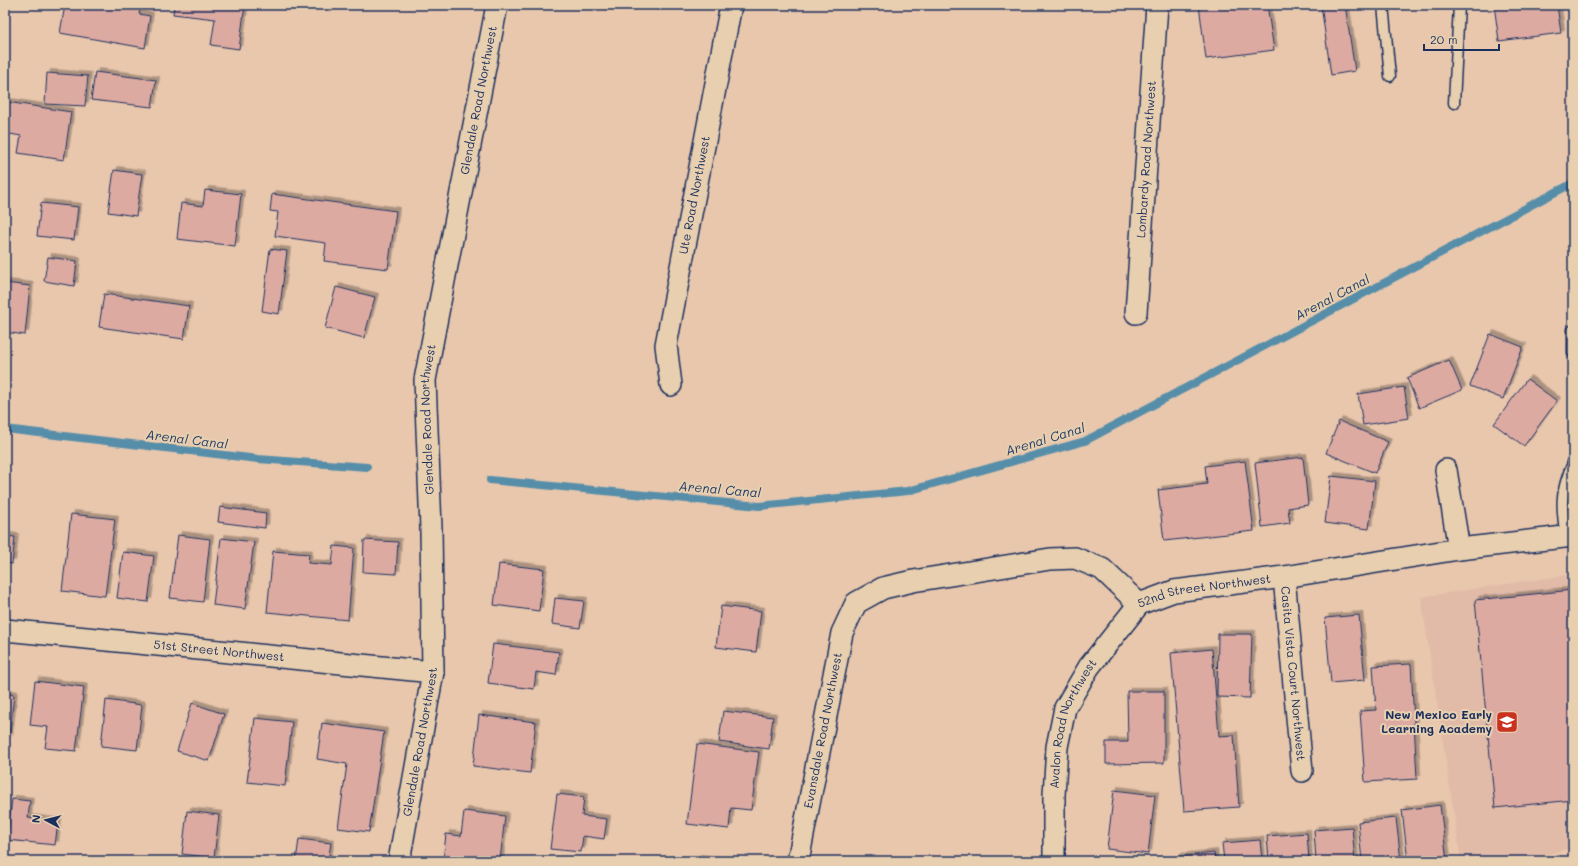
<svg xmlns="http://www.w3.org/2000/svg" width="1578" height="866" font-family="Mali,sans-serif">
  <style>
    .built { fill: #e1bba8 }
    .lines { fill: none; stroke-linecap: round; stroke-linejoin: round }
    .stream { stroke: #578ea9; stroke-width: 8 }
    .building { fill: #ddaaa2; stroke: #1b2f5e; filter: url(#shadow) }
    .service-casing { stroke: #1b2f5e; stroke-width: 13 }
    .minor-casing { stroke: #1b2f5e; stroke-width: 24 }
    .service { stroke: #e7cfaf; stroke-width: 10 }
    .minor { stroke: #e7cfaf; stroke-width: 21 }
    .labels { text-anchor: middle; stroke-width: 4; stroke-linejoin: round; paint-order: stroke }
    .street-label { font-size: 12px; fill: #1b2f5e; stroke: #e7cfaf }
    .poi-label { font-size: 12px; font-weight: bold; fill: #1b2f5e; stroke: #e7cfaf; text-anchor: end }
    .water-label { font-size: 13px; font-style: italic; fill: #253f6a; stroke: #e7cfaf }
  </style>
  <defs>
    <filter id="shadow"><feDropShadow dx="3.5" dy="-3.5" stdDeviation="0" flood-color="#0004"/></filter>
  </defs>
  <rect width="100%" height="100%" fill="#e9c7ad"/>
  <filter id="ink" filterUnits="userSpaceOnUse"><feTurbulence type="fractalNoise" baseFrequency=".025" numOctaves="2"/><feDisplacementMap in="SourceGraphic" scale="8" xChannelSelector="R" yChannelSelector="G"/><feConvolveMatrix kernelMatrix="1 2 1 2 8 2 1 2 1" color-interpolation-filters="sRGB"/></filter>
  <g filter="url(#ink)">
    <path class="built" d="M1573,574V847L1521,861H1461L1421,597Z"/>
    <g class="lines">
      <path class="stream" d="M5,429L258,459L367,467
        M490,480L759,506L908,491L1085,441L1573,183"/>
    </g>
    <path class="building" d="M65,5H141L139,14L150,16L145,48L60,33Z
      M174,5H245L239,49L211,45L215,19L173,14Z
      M1184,5H1267L1274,50L1206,59L1199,5L1183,8Z
      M1321,5H1345L1355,71L1331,75Z
      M1494,5H1557L1561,33L1499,41Z
      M95,72L156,80L152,107L91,100Z
      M47,73L88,76L85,106L45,104Z
      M7,102L71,112L64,160L18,153L21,136L5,133Z
      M114,170L142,174L136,216L108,212Z
      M205,190L241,194L235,246L177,239L181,203L203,206Z
      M272,194L396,211L388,269L324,261L326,243L275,236L278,212L270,211Z
      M41,203L78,207L74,240L37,236Z
      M270,249L287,251L279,314L262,311Z
      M48,257L77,261L74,286L44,281Z
      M5,283L30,286L25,335L5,332Z
      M336,287L375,297L364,338L325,328Z
      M104,294L189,306L184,339L99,327Z
      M1490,334L1523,347L1503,399L1470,386Z
      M1449,360L1462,390L1419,408L1407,378Z
      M1527,379L1557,401L1524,446L1494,424Z
      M1404,387L1409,418L1363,425L1358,394Z
      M1339,421L1388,442L1375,473L1326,453Z
      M1303,457L1308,505L1288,508L1290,523L1262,527L1255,463Z
      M1245,461L1254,531L1164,541L1158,490L1207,484L1205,466Z
      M1331,476L1375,481L1369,529L1325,523Z
      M220,507L266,513L265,528L218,522Z
      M71,514L115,519L105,596L62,591Z
      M178,535L210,539L203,602L170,598Z
      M5,536L15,537L12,564L5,563Z
      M221,538L254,542L245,609L213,605Z
      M364,540L398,542L396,574L363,572Z
      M334,546L354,548L348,620L267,612L273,551L309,554L308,563L332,565Z
      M123,552L154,556L148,602L117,598Z
      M499,564L544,569L539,611L494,605Z
      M1573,590V800L1495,808L1475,600Z
      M555,598L584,601L580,628L552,624Z
      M721,606L761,611L756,652L716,647Z
      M1359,615L1365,680L1331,683L1325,618Z
      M1218,634H1252L1250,698L1217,697Z
      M493,644L559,652L556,675L536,672L534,689L488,683Z
      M1212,649L1219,736L1234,735L1239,807L1184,811L1171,653Z
      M1411,664L1417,779L1365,782L1360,711L1376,710L1373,666Z
      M35,681L84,687L76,751L45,748L48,727L30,725Z
      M1127,691H1164V763L1106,764V742H1128Z
      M5,693L14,695L9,738L5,737Z
      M106,700L142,705L137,750L101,746Z
      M192,703L224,714L209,761L177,751Z
      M723,711L773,717L769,749L719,742Z
      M479,715L536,722L530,773L473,766Z
      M255,718L292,722L285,786L247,782Z
      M322,723L384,732L369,832L338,828L347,764L317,759Z
      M697,744L759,752L751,810L731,808L729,829L687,824Z
      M1114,790L1155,795L1148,854L1107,849Z
      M557,794L584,797L582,816L607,819L604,839L583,836L581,852L550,849Z
      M12,799L30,801L28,818L58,822L55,845L7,840Z
      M1440,805L1447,861H1408L1402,810Z
      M187,811L219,815L214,858L182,854Z
      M464,811L505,816L500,861H443L446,834L461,836Z
      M1396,818L1401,861H1362L1358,822Z
      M1352,827L1355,861H1316L1314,830Z
      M1307,833L1309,861H1269L1267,836Z
      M299,839L331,843L328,861H296Z
      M1260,840L1262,861H1224L1222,843Z
      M1214,853L1215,861H1177V857Z
      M697,858L718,861H697Z"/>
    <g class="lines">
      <g class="service-casing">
        <path id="service" d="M1383,5L1390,76
          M1454,103L1459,5
          M1573,330V353
          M1566,537C1561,506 1560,492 1573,463"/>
      </g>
      <g class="minor-casing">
        <g id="minor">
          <path id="s1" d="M1136,313L1157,5"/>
          <path id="s2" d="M671,385L666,345L731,5"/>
          <path d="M1446,470L1459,549"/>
          <path id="s3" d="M1284,577L1302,771"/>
          <path id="s4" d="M1139,604L1174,591L1284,577L1459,549L1573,536"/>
          <path id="s5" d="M5,630L433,672"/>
          <path id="s6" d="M399,861L433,672L431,528L425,380L497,5"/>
          <path id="s7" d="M798,861L842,633L856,603L883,588L913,581L1050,559L1075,558L1102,569L1139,604"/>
          <path id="s8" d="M1054,861V795L1057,747L1065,708L1089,667L1139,604"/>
        </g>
      </g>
      <use href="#service" class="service"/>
      <use href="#minor" class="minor"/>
    </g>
  </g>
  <defs>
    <g id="school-square" transform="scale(1.15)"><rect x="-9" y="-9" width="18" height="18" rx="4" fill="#c8321e" stroke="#e7cfaf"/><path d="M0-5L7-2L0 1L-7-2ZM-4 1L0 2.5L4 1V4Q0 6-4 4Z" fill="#fff"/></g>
  </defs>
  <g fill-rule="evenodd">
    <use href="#school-square" x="1507" y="722"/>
  </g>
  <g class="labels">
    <g class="street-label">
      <text dy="4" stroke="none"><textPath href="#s6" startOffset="769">Glendale Road Northwest</textPath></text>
      <text dy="4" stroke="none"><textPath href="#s1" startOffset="154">Lombardy Road Northwest</textPath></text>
      <text dy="4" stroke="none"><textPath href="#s2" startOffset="193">Ute Road Northwest</textPath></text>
      <text dy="4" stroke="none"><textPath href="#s6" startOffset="445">Glendale Road Northwest</textPath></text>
      <text dy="4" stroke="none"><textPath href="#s4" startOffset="67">52nd Street Northwest</textPath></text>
      <text dy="4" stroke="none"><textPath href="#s5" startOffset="215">51st Street Northwest</textPath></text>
      <text dy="4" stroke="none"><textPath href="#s3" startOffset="97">Casita Vista Court Northwest</textPath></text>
      <text dy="4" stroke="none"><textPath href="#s8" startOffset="141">Avalon Road Northwest</textPath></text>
      <text dy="4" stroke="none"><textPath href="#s7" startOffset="133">Evansdale Road Northwest</textPath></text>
      <text dy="4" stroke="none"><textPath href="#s6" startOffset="121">Glendale Road Northwest</textPath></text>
    </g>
    <g class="poi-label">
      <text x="1492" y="719">New Mexico Early<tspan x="1492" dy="14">Learning Academy</tspan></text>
    </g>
    <g class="water-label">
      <text transform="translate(1332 297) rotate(-28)" y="5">Arenal Canal</text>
      <text transform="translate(187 439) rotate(7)" y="5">Arenal Canal</text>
      <text transform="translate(1045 439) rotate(-17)" y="5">Arenal Canal</text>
      <text transform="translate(720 489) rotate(5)" y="5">Arenal Canal</text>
    </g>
  </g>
  <rect width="1578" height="866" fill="none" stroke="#e7cfaf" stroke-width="20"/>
  <rect x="10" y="10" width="1558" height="846" fill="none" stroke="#1b2f5e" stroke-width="1.5" filter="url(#ink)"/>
  <g transform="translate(46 820) rotate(277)" stroke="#e7cfaf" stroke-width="3" paint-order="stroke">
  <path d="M0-3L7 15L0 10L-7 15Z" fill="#1b2f5e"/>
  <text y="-6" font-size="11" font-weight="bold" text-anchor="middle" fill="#1b2f5e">N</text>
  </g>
  <path d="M1424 44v6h75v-6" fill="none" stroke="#1b2f5e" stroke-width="2"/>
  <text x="1430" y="44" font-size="12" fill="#1b2f5e" stroke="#e7cfaf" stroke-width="3" paint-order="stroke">20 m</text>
</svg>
